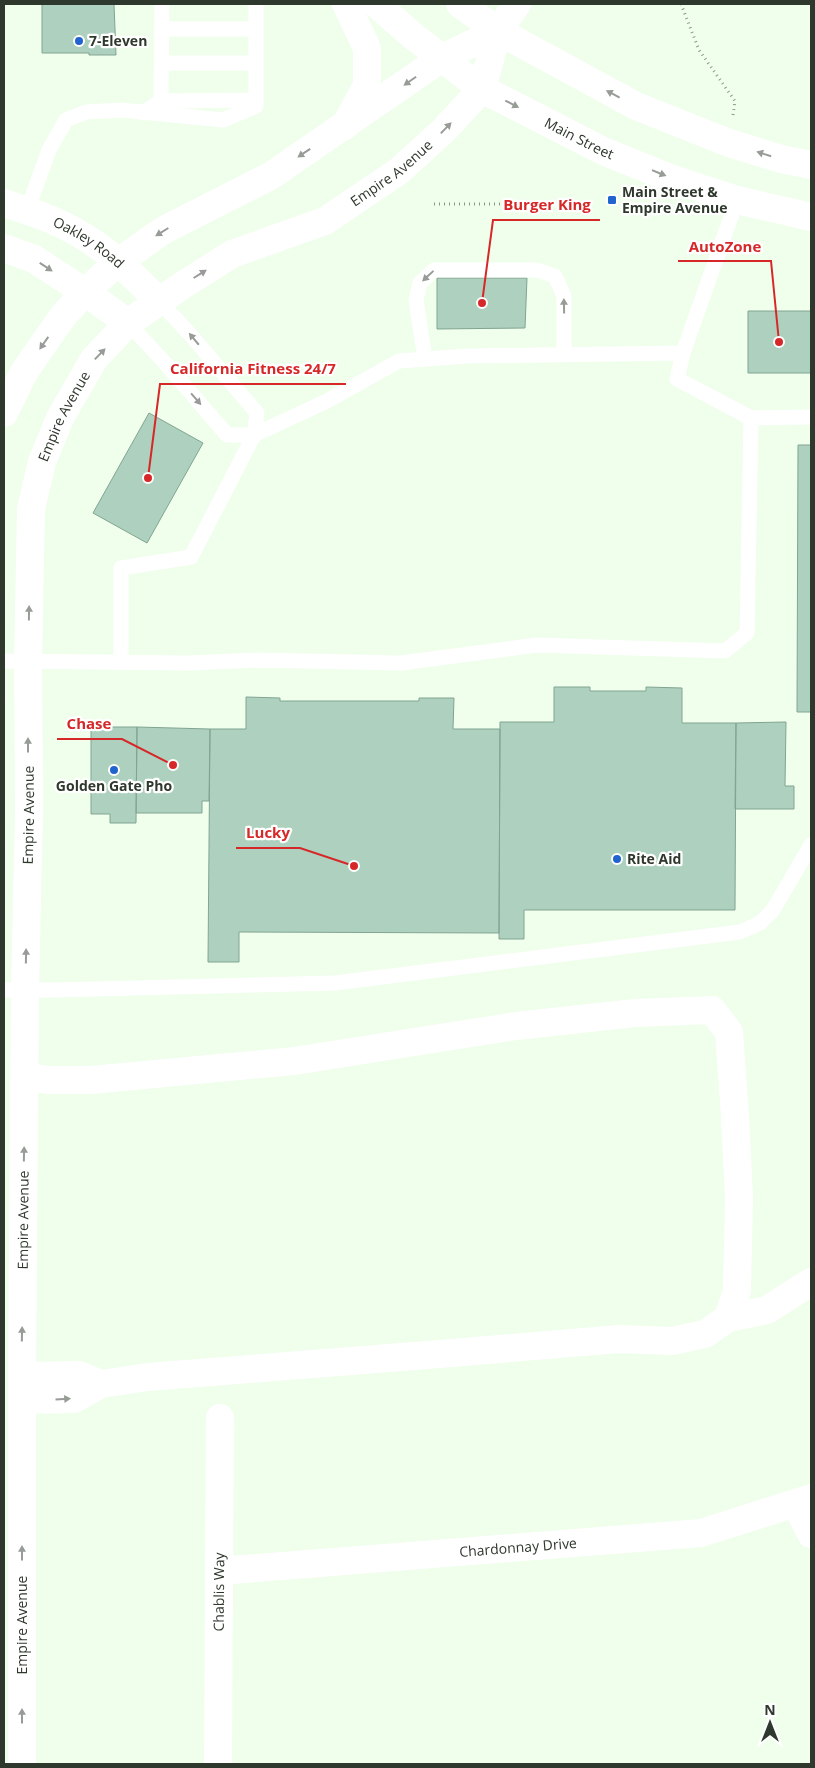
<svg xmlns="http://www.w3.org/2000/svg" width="815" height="1768" font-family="'Open Sans',sans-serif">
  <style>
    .building { fill: #add1be; stroke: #82a493 }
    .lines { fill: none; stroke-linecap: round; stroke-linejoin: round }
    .path { stroke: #8c9789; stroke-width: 3; stroke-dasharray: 1 4; stroke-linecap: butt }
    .service { stroke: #fff; stroke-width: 15 }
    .minor { stroke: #fff; stroke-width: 28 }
    .tertiary { stroke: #fff; stroke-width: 28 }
    .secondary { stroke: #fff; stroke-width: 28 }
    .primary { stroke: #fff; stroke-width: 28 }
    .oneway { fill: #979c96 }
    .poi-dot { fill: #2163cf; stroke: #fff; stroke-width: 2 }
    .labels { text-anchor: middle; stroke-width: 4.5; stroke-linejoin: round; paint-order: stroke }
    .poi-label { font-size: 14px; font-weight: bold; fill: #2f382d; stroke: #fff; text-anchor: start }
    .street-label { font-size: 14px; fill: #2f382d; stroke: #fff }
    .leader { fill: none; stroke: #d62828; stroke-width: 2 }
    .callout-dot { fill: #d62828; stroke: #fff; stroke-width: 2 }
    .callout-label { font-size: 15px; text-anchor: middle; font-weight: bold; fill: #d62828; stroke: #fff; stroke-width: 4.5; stroke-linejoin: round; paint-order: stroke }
  </style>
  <rect width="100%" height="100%" fill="#f0feec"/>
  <path class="building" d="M42,4H114L116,55H89V53H42Z
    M437,278H527L525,328L437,329Z
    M748,311H811V373H748Z
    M149,413L203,443L147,543L93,513Z
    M798,445H811V712H797Z
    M554,687H590V691H646V687L682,688V723H736L735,910H524V939H499L500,722H554Z
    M246,697L280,698V701H419V698H454L453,729H500L499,933L239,932V962H208L210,729H246Z
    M786,722L785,786H794V809H735L736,723Z
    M91,727H137L136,823H110V814H91Z
    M137,727L210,729L209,801H202V813H136Z"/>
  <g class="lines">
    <path class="path" d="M681,4L699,50L735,101L733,115
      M434,204H567"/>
    <path class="service" d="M162,29H256
      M162,63H256
      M161,101L256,100
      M143,113L161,101L162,4
      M27,211L49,150L66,120L86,112L121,110L223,120L256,106V4
      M128,323L166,364L227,435H254L327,401L399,361L467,356L683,353
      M425,359L416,300L420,283L434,270H537L555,276L564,296V355
      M751,418L811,417
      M4,661L191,663L257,660L401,663L537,645L725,651L747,633L751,418L677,379L683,353L737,200
      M121,663V568L191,557L254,435L257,413L189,333L159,301
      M4,990H54L335,983L740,932L760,923L773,910L811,845"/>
    <g class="minor">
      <path d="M498,31L517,4"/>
      <path d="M728,1318L767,1310L811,1282"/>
      <path d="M22,1376L79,1375L101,1384"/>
      <path d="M22,1400L74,1399L101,1384L148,1377L427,1355L619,1339L672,1341L705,1334L728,1318L737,1291L739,1198L735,1116L729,1032L712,1010L635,1013L516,1026L294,1061L91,1080H50L25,1077"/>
      <path d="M796,1504L811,1534"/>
      <path id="s1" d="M219,1571L701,1533L811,1498"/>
      <path id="s2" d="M218,1764L220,1418"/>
    </g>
    <g class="tertiary">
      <path id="s3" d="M4,203C28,211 54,219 76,232C108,249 133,276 159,301"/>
      <path d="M4,248L34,259L85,292L128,323"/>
    </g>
    <g class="secondary">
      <path d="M4,413L24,372L63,316L85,292L118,262L164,230L272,175L442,58L498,31"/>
      <path id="s4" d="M22,1764V1376L25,990L29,811L28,661L31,509L42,462L60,418L94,359L128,323L180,287L232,254L325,221L399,171L444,130L482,89L498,31"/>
    </g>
    <g class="primary">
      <path id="s5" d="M376,4L413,36L482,89L603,151L670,178L737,200L811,217"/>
      <path d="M460,4L498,31L636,106L729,143L781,159L811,165"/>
      <path d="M345,126L367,85V48L346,4"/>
    </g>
  </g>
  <defs><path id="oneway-solid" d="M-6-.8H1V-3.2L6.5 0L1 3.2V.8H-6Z" transform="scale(1.25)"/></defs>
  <g class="oneway">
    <use href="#oneway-solid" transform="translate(410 81) rotate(145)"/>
    <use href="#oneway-solid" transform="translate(613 94) rotate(-152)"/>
    <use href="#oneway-solid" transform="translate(512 104) rotate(27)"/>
    <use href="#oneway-solid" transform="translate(446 128) rotate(-46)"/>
    <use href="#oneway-solid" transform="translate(304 153) rotate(146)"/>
    <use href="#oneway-solid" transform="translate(764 154) rotate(-163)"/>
    <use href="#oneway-solid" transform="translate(659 173) rotate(22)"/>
    <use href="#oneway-solid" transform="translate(162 232) rotate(148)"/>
    <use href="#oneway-solid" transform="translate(46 267) rotate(33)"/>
    <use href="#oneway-solid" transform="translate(200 274) rotate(-32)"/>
    <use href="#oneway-solid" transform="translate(428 276) rotate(137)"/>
    <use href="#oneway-solid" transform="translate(564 306) rotate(-91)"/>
    <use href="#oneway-solid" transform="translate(194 339) rotate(-130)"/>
    <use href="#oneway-solid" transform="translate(44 343) rotate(125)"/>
    <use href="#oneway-solid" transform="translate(100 354) rotate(-46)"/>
    <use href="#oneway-solid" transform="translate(196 399) rotate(49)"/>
    <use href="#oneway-solid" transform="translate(29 613) rotate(-89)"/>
    <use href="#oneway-solid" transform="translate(28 745) rotate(-90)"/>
    <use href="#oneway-solid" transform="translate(26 956) rotate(-89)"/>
    <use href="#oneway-solid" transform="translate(24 1154) rotate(-89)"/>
    <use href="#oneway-solid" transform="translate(22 1334) rotate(-89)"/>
    <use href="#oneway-solid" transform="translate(63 1399) rotate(-4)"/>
    <use href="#oneway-solid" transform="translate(22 1553) rotate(-90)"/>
    <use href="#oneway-solid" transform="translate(22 1716) rotate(-90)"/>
  </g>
  <g class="poi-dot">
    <circle cx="79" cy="41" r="5"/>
    <rect x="607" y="195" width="10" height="10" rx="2.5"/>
    <circle cx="114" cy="770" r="5"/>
    <circle cx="617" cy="859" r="5"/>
  </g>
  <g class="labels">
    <g class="poi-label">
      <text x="89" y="46">7-Eleven</text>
      <text x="622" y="197">Main Street &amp;<tspan x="622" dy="16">Empire Avenue</tspan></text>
      <text x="114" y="791" text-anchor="middle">Golden Gate Pho</text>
      <text x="627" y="864">Rite Aid</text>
    </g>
    <g class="street-label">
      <text dy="5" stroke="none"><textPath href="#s5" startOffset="245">Main Street</textPath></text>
      <text dy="5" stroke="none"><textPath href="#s4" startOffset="1774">Empire Avenue</textPath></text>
      <text dy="5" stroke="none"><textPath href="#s3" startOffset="94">Oakley Road</textPath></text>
      <text dy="5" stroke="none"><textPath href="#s4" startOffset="1354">Empire Avenue</textPath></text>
      <text dy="5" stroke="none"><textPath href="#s4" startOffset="949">Empire Avenue</textPath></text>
      <text dy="5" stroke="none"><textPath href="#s4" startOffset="544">Empire Avenue</textPath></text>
      <text dy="5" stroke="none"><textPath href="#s1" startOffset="300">Chardonnay Drive</textPath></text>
      <text dy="5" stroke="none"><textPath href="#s2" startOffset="172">Chablis Way</textPath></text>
      <text transform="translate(22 1625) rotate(-90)" y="5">Empire Avenue</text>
    </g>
  </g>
  <path class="leader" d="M482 303L493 220H600M779 342L771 261H678M148 478L160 384H346M173 765L122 739H57M354 866L300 848H236"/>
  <g class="callout-dot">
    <circle cx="482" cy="303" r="5"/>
    <circle cx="779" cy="342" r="5"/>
    <circle cx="148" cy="478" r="5"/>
    <circle cx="173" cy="765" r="5"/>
    <circle cx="354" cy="866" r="5"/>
  </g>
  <g class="callout-label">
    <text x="547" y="210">Burger King</text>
    <text x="725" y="252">AutoZone</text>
    <text x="253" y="374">California Fitness 24/7</text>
    <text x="89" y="729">Chase</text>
    <text x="268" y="838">Lucky</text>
  </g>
  <rect width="815" height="1768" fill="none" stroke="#2f382d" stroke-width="10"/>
  <g transform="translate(770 1723)" stroke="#ffffff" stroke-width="4" paint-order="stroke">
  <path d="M0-4L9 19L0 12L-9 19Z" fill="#2f382d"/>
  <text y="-8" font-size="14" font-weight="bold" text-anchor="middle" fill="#2f382d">N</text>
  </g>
</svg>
